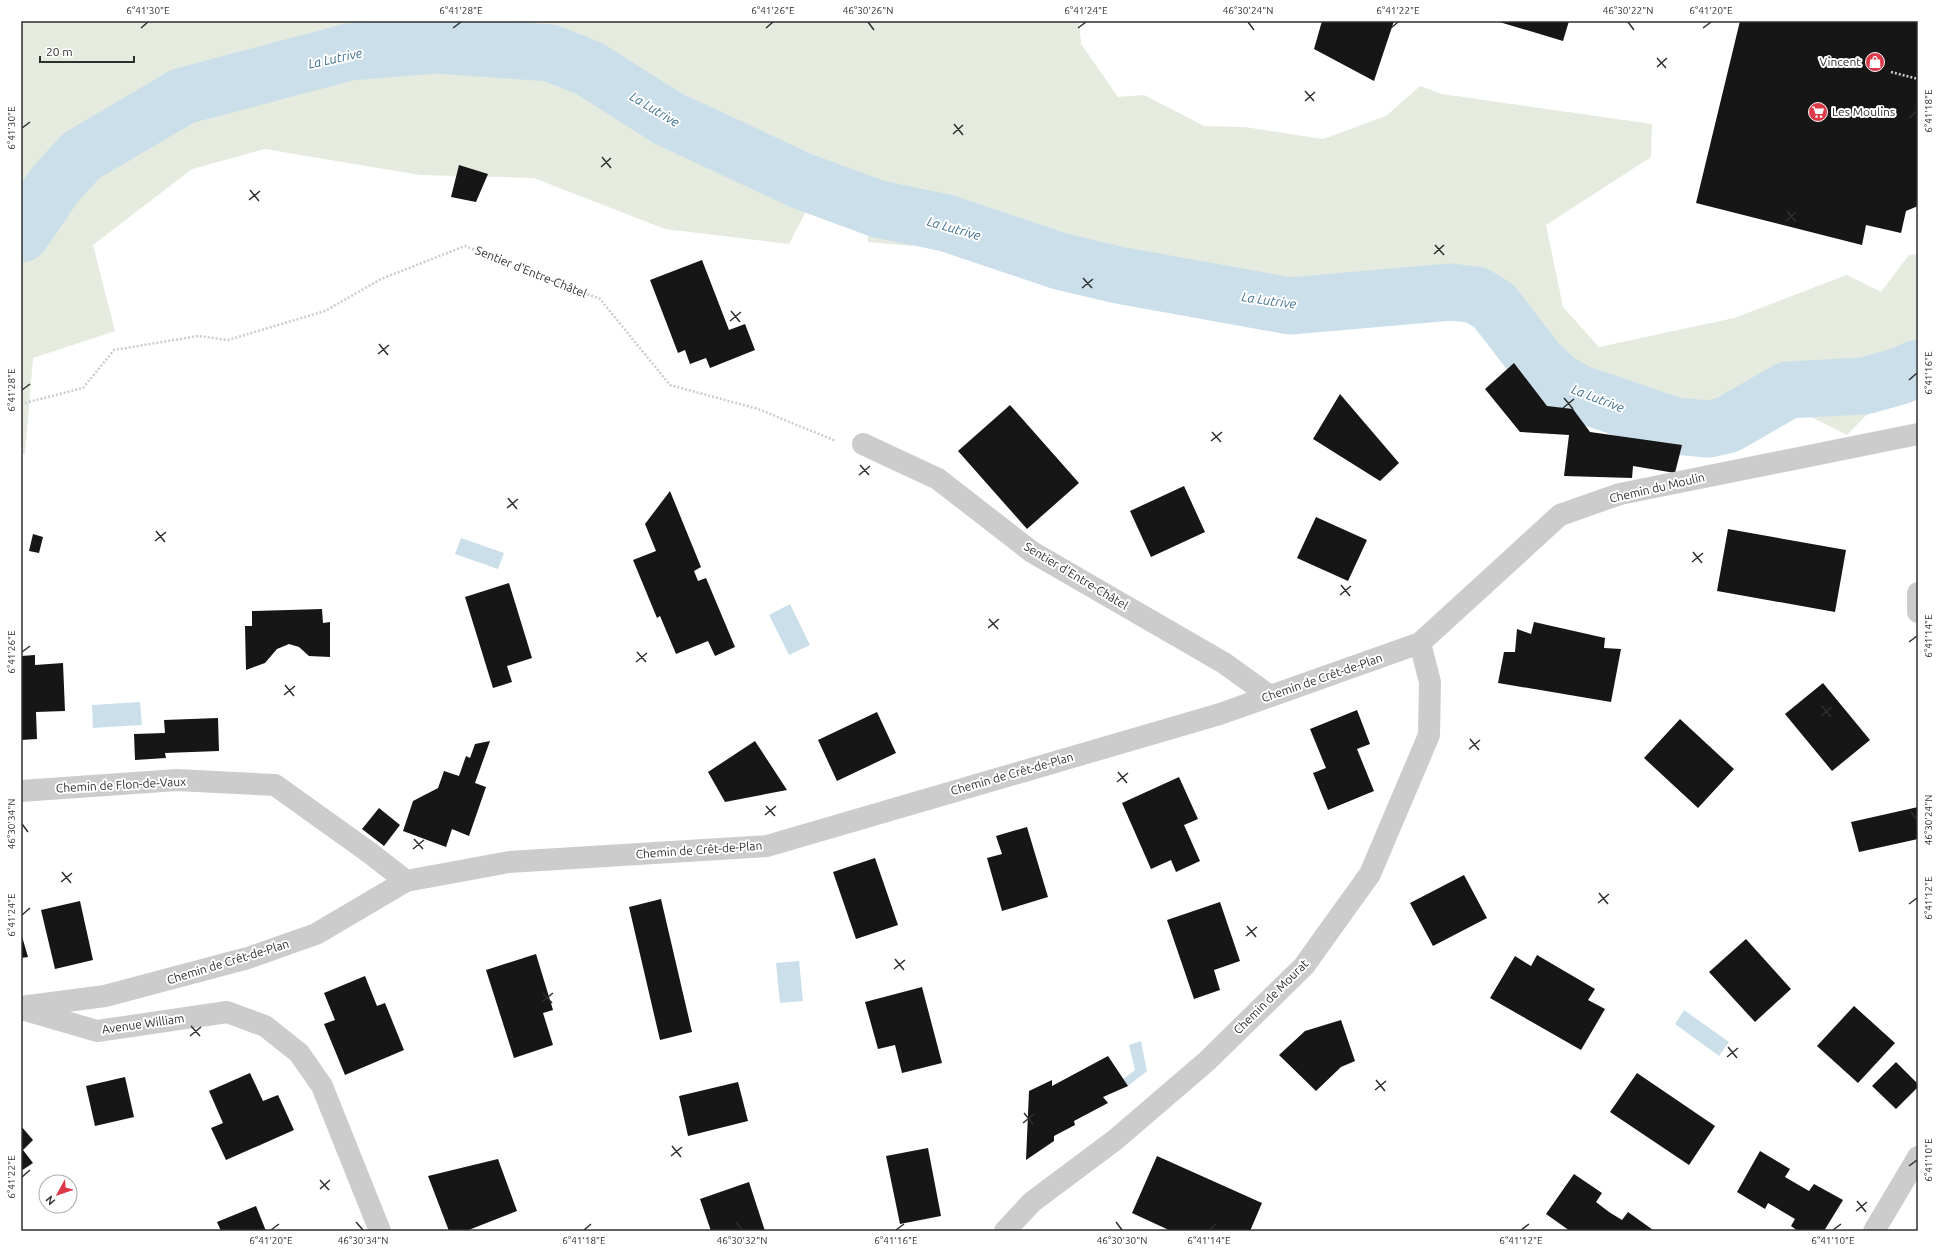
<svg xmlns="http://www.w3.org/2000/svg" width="1939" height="1252" font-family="Ubuntu,sans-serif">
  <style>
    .green { fill: #e5ebde }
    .water { fill: #cbdfea }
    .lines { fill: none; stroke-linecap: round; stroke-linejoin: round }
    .river { stroke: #cbdfea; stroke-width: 57 }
    .building { fill: #161616 }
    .path { stroke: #ccc; stroke-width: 2.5; stroke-dasharray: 2 2; stroke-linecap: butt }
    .street { stroke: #ccc; stroke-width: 22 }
    .ticks { fill: none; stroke: #2f2f2f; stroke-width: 1.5 }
    .labels { text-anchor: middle; stroke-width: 4; stroke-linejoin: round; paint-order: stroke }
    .poi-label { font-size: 12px; fill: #2f2f2f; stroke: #fff; text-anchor: end }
    .street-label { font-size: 12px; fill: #2f2f2f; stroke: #fff }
    .water-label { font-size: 13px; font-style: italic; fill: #40718e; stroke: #fff }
    .neatline { fill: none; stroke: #2f2f2f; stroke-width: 1.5 }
    .ticks-label { font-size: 10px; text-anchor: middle; fill: #2f2f2f }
  </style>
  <rect width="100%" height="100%" fill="#fff"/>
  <path class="green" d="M21,21H1079L1081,44L1118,97L1144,95L1204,126L1245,127L1323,139L1386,116L1420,86L1442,94L1652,124L1651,157L1546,225L1563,307L1599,347L1734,318L1847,275L1881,292L1909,255L1918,254V362L1847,435L1781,402L1710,449L1583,408L1479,300L1089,264L1004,232L928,207L913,246L868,242V199L818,188L789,244L665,229L534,178L420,175L265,149L192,169L93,245L115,331L33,358L25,454H21Z"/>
  <path class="water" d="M461,538L504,553L498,569L455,554Z
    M790,604L810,645L789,655L769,615Z
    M140,702L142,725L93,728L92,705Z
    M799,961L803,1001L780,1003L776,963Z
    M1684,1010L1729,1042L1719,1056L1675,1024Z
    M1141,1041L1147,1071L1128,1086L1123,1079L1135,1070L1129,1045Z"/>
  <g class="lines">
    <path class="river" d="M21,234L54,186L81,156L183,96L349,52L436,45L551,53L590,69L669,119L802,181L878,209L946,223L1059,261L1118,275L1290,306L1451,292L1476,295L1494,306L1538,363L1557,381L1578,393L1675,426L1709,429L1727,425L1788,390L1864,386L1900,376L1918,368"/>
  </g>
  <path class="building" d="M1322,21H1394L1374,81L1314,49Z
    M1496,21H1569L1563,41Z
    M1740,21H1918V206L1906,211L1901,233L1866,225L1862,245L1696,203Z
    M459,165L488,174L476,202L451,197Z
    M702,260L729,330L745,324L755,350L710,368L706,358L690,364L685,350L678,353L650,280Z
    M1514,363L1547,406L1573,409L1590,432L1682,445L1675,473L1633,466L1632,478L1564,476L1569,435L1520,432L1485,389Z
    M1340,394L1399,463L1380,481L1313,439Z
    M1010,405L1079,483L1027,529L958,451Z
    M1184,486L1205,532L1151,557L1130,511Z
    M670,491L701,567L694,571L698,581L706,578L735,647L715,656L708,641L676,654L660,616L657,618L633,560L656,551L645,524Z
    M1316,517L1367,540L1348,581L1297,558Z
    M1728,529L1846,550L1835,612L1717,591Z
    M33,534L43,537L39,553L29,551Z
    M509,583L532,658L507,666L512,682L493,688L465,597Z
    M322,609L323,623L330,622V657L309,656L299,647L289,644L277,649L265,663L246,670L245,626H252V611Z
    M1534,622L1605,638L1604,648L1621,649L1611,702L1498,683L1504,652H1515L1517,629L1531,634Z
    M35,655V665L63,663L65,711L36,712L37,739L21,740V656Z
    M1823,683L1870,740L1832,771L1785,714Z
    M1357,710L1370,744L1357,749L1374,791L1328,810L1313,773L1326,768L1310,729Z
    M877,712L896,753L837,781L818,740Z
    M218,718L219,751L165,753L166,758L135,760L134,734L165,733L164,720Z
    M1680,719L1734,769L1698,808L1644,758Z
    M490,741L475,783L486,787L469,836L452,829L446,847L403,831L413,801L438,788L444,771L459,776L466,756L470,758L475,744Z
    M755,741L787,790L725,802L708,772Z
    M1179,777L1198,819L1184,825L1200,861L1176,872L1171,860L1151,869L1122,803Z
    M1918,807V839L1859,852L1851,822Z
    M379,808L400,825L384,846L362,829Z
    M1027,827L1048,897L1002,911L987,858L1002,854L996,836Z
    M875,858L898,925L856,939L833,872Z
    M1464,875L1487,918L1433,946L1410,903Z
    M661,899L692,1032L660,1040L629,907Z
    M80,901L93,960L55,969L41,910Z
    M1220,902L1240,961L1214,970L1220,990L1194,999L1167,920Z
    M21,933L28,957L21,958Z
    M1746,939L1791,989L1755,1022L1709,972Z
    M536,954L553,1010L543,1013L553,1045L514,1058L486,970Z
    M1537,955L1595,989L1588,1000L1605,1009L1581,1050L1490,998L1515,956L1531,966Z
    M365,976L377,1006L385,1003L404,1050L345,1075L324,1024L335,1020L324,993Z
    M922,987L942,1063L902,1073L895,1045L878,1049L865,1002Z
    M1854,1006L1895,1043L1858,1083L1817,1046Z
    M1341,1020L1355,1061L1341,1067L1316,1091L1279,1055L1305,1031Z
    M1108,1056L1128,1086L1103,1097L1108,1103L1074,1121L1075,1125L1054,1136V1141L1026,1160L1029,1091L1052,1080V1086Z
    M1896,1062L1918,1084V1087L1896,1109L1872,1086Z
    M250,1073L263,1101L278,1095L294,1130L226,1160L211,1128L223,1123L209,1091Z
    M1637,1073L1715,1126L1689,1165L1610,1112Z
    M125,1077L134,1117L95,1126L86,1086Z
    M738,1082L748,1121L688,1136L679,1096Z
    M21,1126L33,1140L23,1150L33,1163L21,1171Z
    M928,1148L941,1216L900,1224L886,1156Z
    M1760,1151L1790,1169L1785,1177L1809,1191L1814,1184L1843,1200L1824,1231H1798L1791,1226L1795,1219L1768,1203L1765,1209L1737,1192Z
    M1157,1156L1262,1203L1250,1231H1171L1132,1213Z
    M498,1159L517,1211L466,1231H449L428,1176Z
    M1574,1174L1602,1193L1596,1202L1609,1212L1622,1220L1628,1212L1653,1230L1652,1231H1570L1546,1214Z
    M749,1182L765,1231H711L700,1199Z
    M256,1206L266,1231H221L217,1222Z"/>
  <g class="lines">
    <path class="path" d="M1891,72L1918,79
      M21,404L83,388L114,350L198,336L228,340L325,311L381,279L465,246L600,299L670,385L758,409L836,441"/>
    <path class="street" d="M863,444L938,479L1032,552L1224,663L1270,696
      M1918,593V612
      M21,791L177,780L275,785L370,853L406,881
      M21,1007L105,996L248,958L316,934L406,881L509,862L767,846L1220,714L1420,643L1560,515L1620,494L1918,434
      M25,1010L97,1031L227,1012L265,1026L299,1053L322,1086L380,1231
      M1005,1231L1032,1202L1115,1140L1207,1061L1304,966L1370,874L1429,735L1430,682L1420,643
      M1874,1231L1918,1157"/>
  </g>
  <path class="ticks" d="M868,22L874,30M1248,22L1254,30M1628,22L1634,30M141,28L148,22M453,28L461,22M766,28L773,22M1078,28L1086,22M1391,28L1398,22M1703,28L1711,22M1657,58L1666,68M1657,67L1667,58M1305,91L1314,101M1305,101L1315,92M1909,118L1917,111M954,124L963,135M22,128L30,122M953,134L963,125M602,157L611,168M601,167L611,158M250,190L259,201M249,200L260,191M1787,211L1796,222M1786,221L1796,212M1435,245L1444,255M1434,254L1444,245M1083,278L1092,288M1082,288L1093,279M731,311L740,322M730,321L741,312M379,344L388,355M378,354L389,345M1909,380L1917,373M22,390L30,384M1564,398L1573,409M1563,408L1574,399M1212,432L1221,442M1211,441L1222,432M860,465L869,475M859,475L870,466M508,498L517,509M507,508L518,499M156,531L165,542M155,541L166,532M1693,552L1702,563M1692,562L1703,553M1341,585L1350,596M1340,595L1351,586M989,619L998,629M988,628L999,619M1909,642L1917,636M22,652L30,646M637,652L646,662M636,662L647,653M285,685L294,696M284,695L295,686M1822,706L1831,717M1821,716L1832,707M1470,739L1479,750M1469,749L1480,740M1118,772L1127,783M1117,782L1128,773M766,806L775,816M1911,812L1917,820M765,815L776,806M22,824L28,832M414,839L423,849M413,849L424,840M62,872L71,883M61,882L72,873M1599,893L1608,904M1598,903L1609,894M1909,904L1917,898M22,915L30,908M1247,926L1256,937M1246,936L1257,927M895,959L904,970M894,969L905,960M543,993L552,1003M542,1002L553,993M191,1026L200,1036M190,1036L201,1027M1728,1047L1737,1058M1727,1057L1738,1048M1376,1080L1385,1091M1375,1090L1386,1081M1024,1113L1033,1124M1023,1123L1034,1114M672,1146L681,1157M671,1156L682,1147M1909,1166L1917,1160M22,1177L30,1170M320,1180L329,1190M320,1189L330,1180M1857,1201L1866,1212M1856,1211L1867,1202M356,1222L363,1230M736,1222L742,1230M1116,1222L1122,1230M271,1230L279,1224M584,1230L591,1224M896,1230L904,1224M1209,1230L1216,1224M1521,1230L1529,1224M1833,1230L1841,1224"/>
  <defs>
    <g id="shop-disc" transform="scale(1)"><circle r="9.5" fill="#dd3a49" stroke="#fff"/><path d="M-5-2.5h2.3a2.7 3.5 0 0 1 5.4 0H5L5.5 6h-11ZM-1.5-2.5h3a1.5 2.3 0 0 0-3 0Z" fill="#fff"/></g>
    <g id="supermarket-disc" transform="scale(1)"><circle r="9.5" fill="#dd3a49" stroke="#fff"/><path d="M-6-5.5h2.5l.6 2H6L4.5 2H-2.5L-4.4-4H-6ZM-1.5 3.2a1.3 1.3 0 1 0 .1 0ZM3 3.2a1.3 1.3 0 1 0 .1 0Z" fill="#fff"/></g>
  </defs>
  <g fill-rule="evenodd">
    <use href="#shop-disc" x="1875" y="62"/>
    <use href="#supermarket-disc" x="1818" y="112"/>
  </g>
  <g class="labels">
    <g class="poi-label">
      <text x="1861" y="66">Vincent</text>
      <text x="1832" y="116" text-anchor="start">Les Moulins</text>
    </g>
    <g class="street-label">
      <text transform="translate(531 272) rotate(22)" y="4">Sentier d'Entre-Châtel</text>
      <text transform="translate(1657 488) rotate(-13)" y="4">Chemin du Moulin</text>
      <text transform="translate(1076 576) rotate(31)" y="4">Sentier d'Entre-Châtel</text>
      <text transform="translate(1322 678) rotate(-19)" y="4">Chemin de Crêt-de-Plan</text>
      <text transform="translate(1012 774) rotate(-16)" y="4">Chemin de Crêt-de-Plan</text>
      <text transform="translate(121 785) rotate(-3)" y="4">Chemin de Flon-de-Vaux</text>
      <text transform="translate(699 850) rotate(-4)" y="4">Chemin de Crêt-de-Plan</text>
      <text transform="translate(228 962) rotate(-17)" y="4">Chemin de Crêt-de-Plan</text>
      <text transform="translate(1271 997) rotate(-45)" y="4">Chemin de Mourat</text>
      <text transform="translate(143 1024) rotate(-8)" y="4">Avenue William</text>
    </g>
    <g class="water-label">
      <text transform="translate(335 58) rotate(-12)" y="5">La Lutrive</text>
      <text transform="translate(655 109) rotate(31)" y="5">La Lutrive</text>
      <text transform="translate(954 228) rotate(16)" y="5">La Lutrive</text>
      <text transform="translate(1269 300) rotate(8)" y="5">La Lutrive</text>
      <text transform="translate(1598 398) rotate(21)" y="5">La Lutrive</text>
    </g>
  </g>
  <rect width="1939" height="1252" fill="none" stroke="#ffffff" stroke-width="44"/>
  <g transform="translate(58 1194) rotate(230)"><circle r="19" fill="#ffffff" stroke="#acacac"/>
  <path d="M0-3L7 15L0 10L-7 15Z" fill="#dd3a49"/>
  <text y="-6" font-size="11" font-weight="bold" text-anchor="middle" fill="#2f2f2f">N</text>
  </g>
  <path d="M40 56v6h94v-6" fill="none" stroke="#2f2f2f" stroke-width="2"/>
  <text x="46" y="56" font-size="12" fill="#2f2f2f" stroke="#ffffff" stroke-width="3" paint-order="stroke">20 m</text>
  <rect x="22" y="22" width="1895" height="1208" class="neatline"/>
  <g class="ticks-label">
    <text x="148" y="14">6°41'30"E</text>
    <text x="461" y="14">6°41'28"E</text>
    <text x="773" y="14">6°41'26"E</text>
    <text x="868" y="14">46°30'26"N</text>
    <text x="1086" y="14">6°41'24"E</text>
    <text x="1248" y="14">46°30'24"N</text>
    <text x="1398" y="14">6°41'22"E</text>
    <text x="1628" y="14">46°30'22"N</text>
    <text x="1711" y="14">6°41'20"E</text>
    <text transform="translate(1928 111) rotate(-90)" y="4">6°41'18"E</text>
    <text transform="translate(11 128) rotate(-90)" y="4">6°41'30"E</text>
    <text transform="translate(1928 373) rotate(-90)" y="4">6°41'16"E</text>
    <text transform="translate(11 390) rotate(-90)" y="4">6°41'28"E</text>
    <text transform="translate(1928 636) rotate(-90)" y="4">6°41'14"E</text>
    <text transform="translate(11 652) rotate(-90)" y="4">6°41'26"E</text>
    <text transform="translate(1928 820) rotate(-90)" y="4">46°30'24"N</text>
    <text transform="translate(11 824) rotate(-90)" y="4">46°30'34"N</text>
    <text transform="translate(1928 898) rotate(-90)" y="4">6°41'12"E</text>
    <text transform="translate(11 915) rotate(-90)" y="4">6°41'24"E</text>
    <text transform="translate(1928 1160) rotate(-90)" y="4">6°41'10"E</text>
    <text transform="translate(11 1177) rotate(-90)" y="4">6°41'22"E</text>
    <text x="271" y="1244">6°41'20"E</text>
    <text x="363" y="1244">46°30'34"N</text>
    <text x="584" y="1244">6°41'18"E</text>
    <text x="742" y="1244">46°30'32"N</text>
    <text x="896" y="1244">6°41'16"E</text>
    <text x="1122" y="1244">46°30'30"N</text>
    <text x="1209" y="1244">6°41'14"E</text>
    <text x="1521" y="1244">6°41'12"E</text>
    <text x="1833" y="1244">6°41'10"E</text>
  </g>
</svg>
